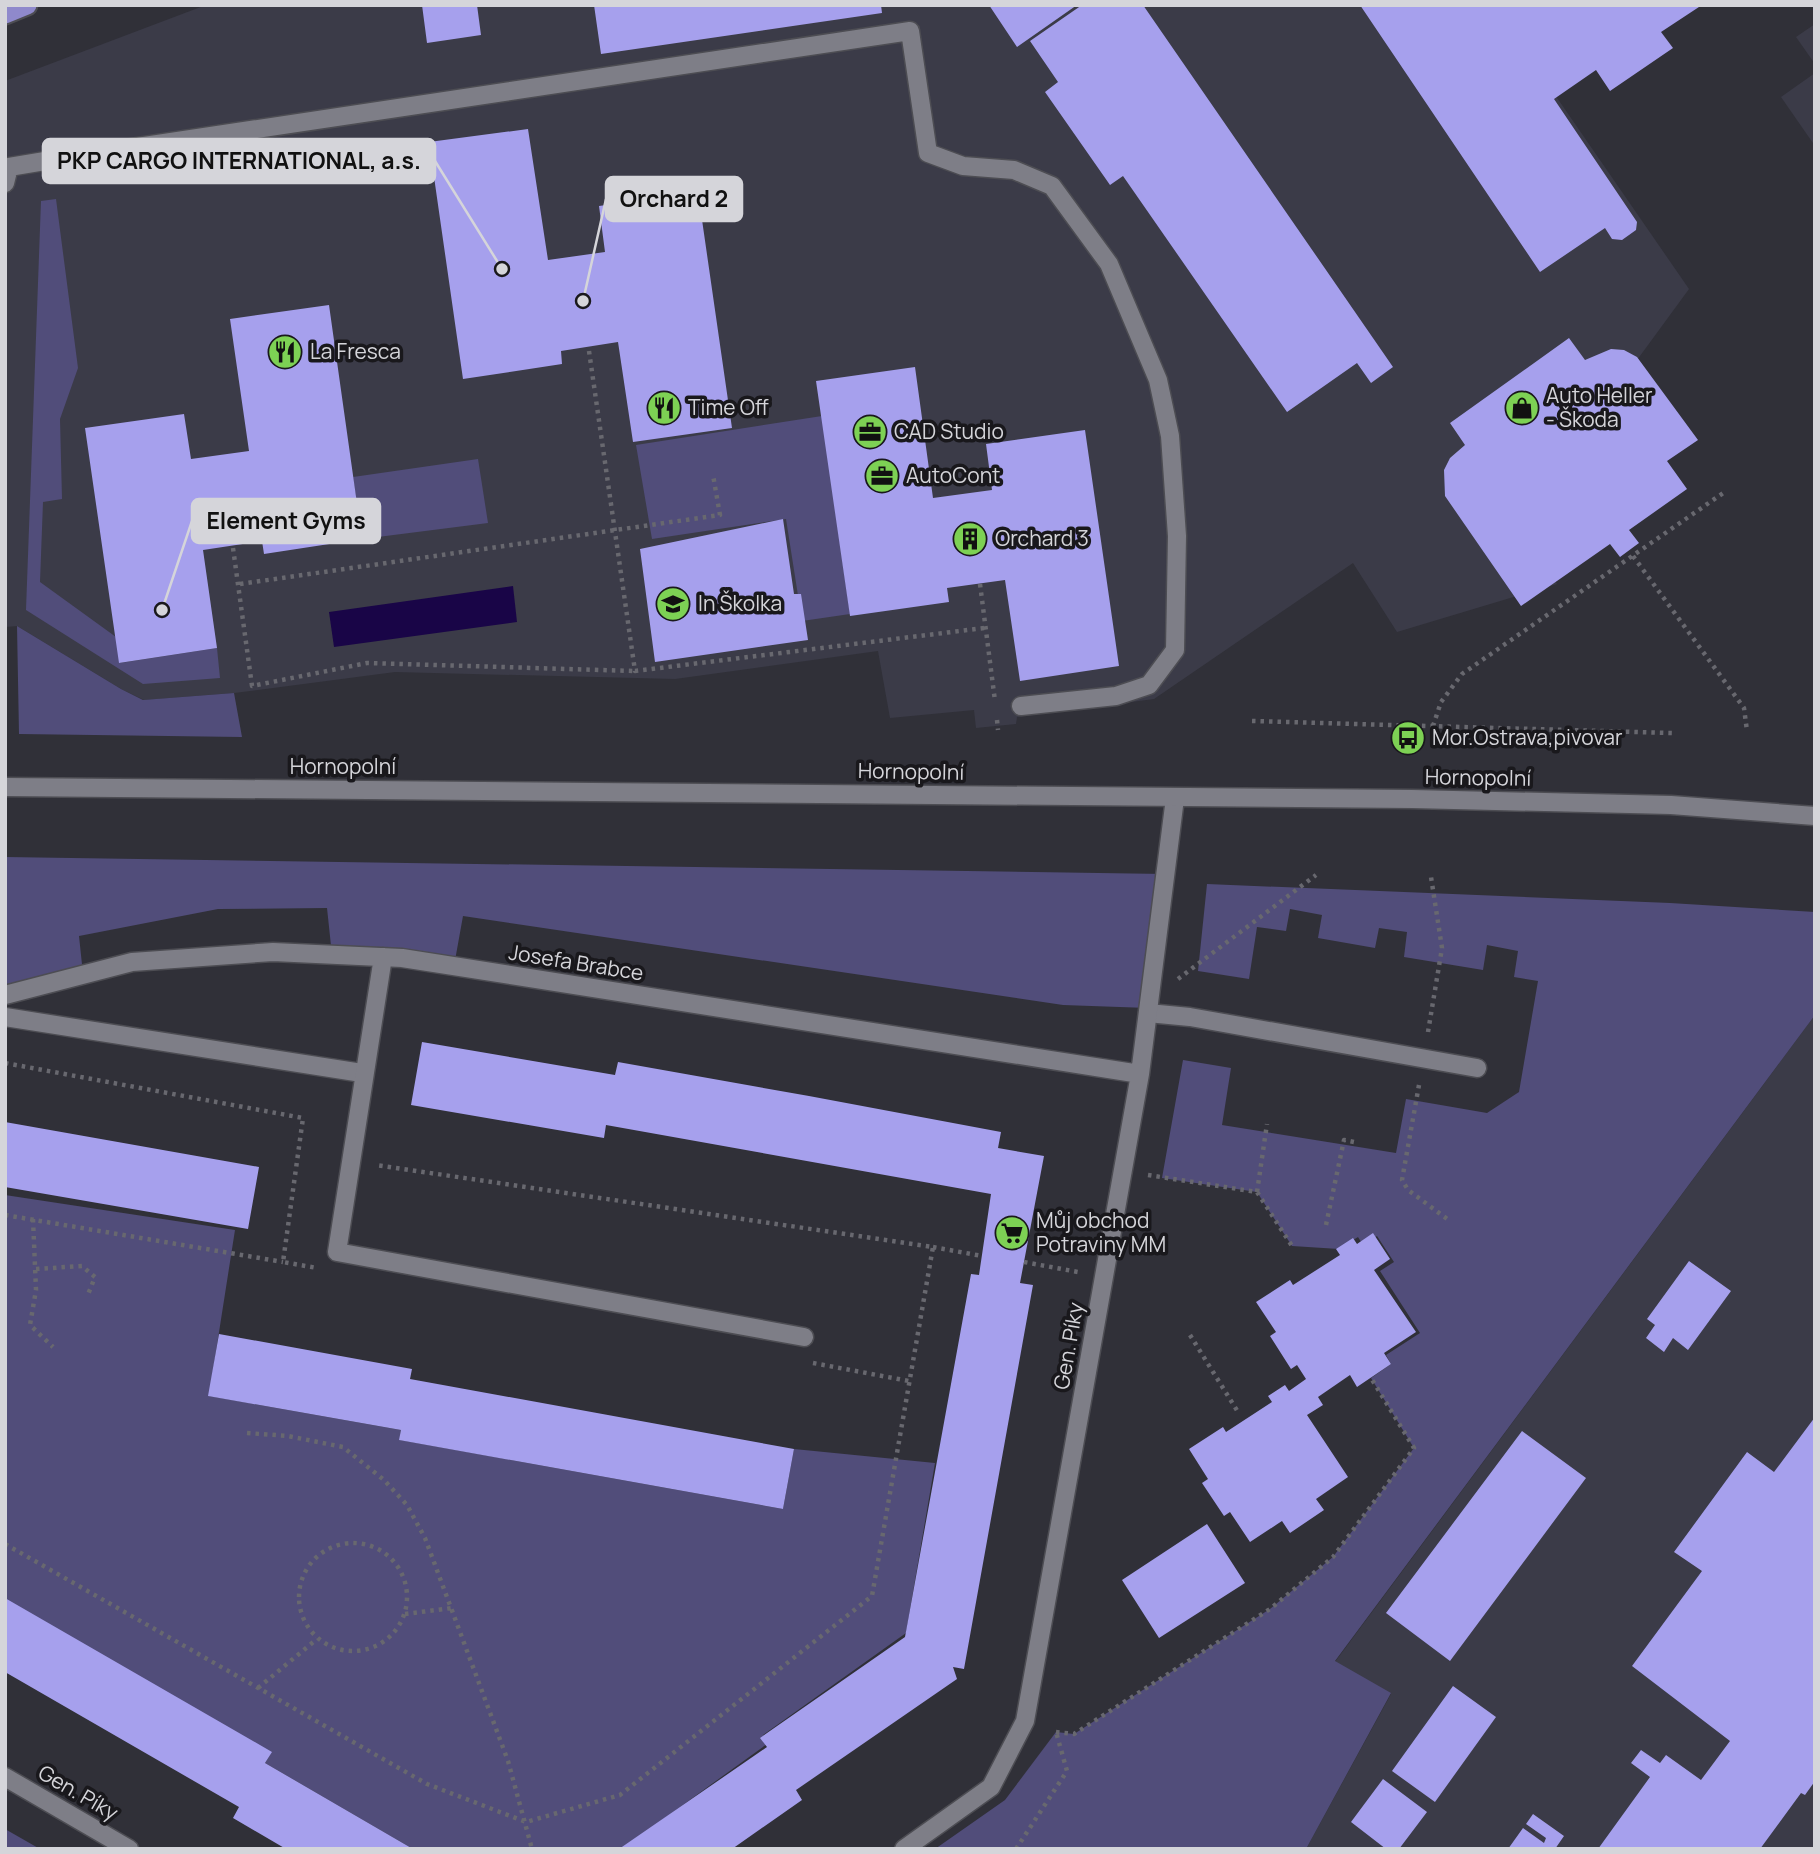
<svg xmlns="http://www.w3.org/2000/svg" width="1820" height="1854" font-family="Manrope,sans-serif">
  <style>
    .built { fill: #3b3b48 }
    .green { fill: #514d7a }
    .water { fill: #190547 }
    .building { fill: #a6a0ed }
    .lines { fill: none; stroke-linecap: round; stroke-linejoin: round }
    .service-casing { stroke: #4d4d53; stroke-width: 21 }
    .minor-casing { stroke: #4d4d53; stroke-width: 21 }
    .tertiary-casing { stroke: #4d4d53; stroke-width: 21 }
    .trunk-casing { stroke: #4d4d53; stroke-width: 23 }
    .path { stroke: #68686f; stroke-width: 4.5; stroke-dasharray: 3.5 5; stroke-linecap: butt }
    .service { stroke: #7e7e87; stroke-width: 18 }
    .minor { stroke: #7e7e87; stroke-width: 18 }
    .tertiary { stroke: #7e7e87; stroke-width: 18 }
    .trunk { stroke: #8f89cc; stroke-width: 19 }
    .labels { text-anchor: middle; stroke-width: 7; stroke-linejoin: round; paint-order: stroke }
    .poi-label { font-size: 21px; fill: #d5d5da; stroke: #19181c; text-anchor: start }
    .street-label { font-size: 21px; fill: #d5d5da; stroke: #19181c }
    .leader { fill: none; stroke: #d5d5da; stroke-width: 2.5 }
    .callout-dot { fill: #d5d5da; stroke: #19181c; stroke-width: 2.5 }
    .callout { fill: #d5d5da; stroke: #d5d5da; stroke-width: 2.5 }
    .callout-label { font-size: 23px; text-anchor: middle; font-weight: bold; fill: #111 }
  </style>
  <rect width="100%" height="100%" fill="#303038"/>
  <path class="built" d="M206,5H1493L1689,289L1618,386L1485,482L1557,584L1397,632L1353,563L1154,699L1017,717L1016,724L976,728L974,710L890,718L878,651L675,679L395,672L234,693L144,700L121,689L17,626L5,627V81Z
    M1815,24V64L1796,37Z
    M1815,73V146L1781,97Z
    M1815,1015V1849H1306L1391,1694L1335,1662Z"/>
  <path class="green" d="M56,199L78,368L60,419L62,499L43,502L40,582L116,637L120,663L217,648L220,678L143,684L26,610L41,201Z
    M822,416L850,614L802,621L786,519L652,539L636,445Z
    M478,459L488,523L362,539L353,477Z
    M17,626L121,689L143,700L234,693L242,737L19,734Z
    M5,857L1165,874L1148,1008L1063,1005L463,916L454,966L332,955L327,908L218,909L79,936L83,974L5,995Z
    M1207,884L1670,903L1815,912V1015L1335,1661L1391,1693L1306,1849H935L1005,1800L1056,1732L1074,1734L1270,1609L1333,1557L1414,1448L1371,1378L1391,1364L1386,1355L1420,1333L1380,1271L1394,1262L1377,1236L1363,1245L1358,1237L1339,1249L1292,1246L1257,1192L1162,1178L1183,1060L1231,1068L1222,1125L1396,1153L1406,1099L1487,1113L1519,1092L1538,981L1514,977L1518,951L1487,945L1483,970L1404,957L1407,932L1379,928L1375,948L1318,938L1322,915L1290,909L1286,931L1257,927L1249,979L1198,971Z
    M5,1195L235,1230L209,1396L401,1430L400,1440L783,1509L794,1449L935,1463L906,1633L763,1735L767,1744L622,1849H413L265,1763L271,1753L5,1601Z
    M5,1829L40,1849H5Z"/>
  <path class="water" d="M513,586L517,622L334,647L329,612Z"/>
  <path class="building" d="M422,5H477L481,35L427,43Z
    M594,5H881L882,13L601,54Z
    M989,5H1077L1017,47Z
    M1082,5H1143L1393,367L1371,383L1357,363L1287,412L1123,176L1110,185L1045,92L1058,82L1030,41Z
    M1360,5H1702L1661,32L1673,48L1610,91L1596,70L1554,99L1637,222L1636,230L1622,240L1612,239L1605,228L1540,272Z
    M528,129L548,260L605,252L599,206L698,192L732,428L633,442L618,342L561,351L562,364L463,379L429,142Z
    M329,305L362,539L264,554L262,541L203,550L217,648L119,663L85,428L184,414L191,459L249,451L230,319Z
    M1569,338L1585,360L1611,349L1624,350L1637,357L1698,440L1667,461L1687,489L1629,530L1639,543L1620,557L1610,544L1521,606L1445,496L1444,470L1450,458L1465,445L1450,423Z
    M915,367L933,498L992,490L986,444L1085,430L1119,666L1020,681L1005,580L947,588L949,602L850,616L816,381Z
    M783,519L794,594H801L808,640L655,662L640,549Z
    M422,1042L615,1075L618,1062L809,1096L1001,1132L998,1148L1044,1156L1020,1283L1033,1285L964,1669L953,1667L957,1679L796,1790L802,1800L732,1849H619L767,1747L760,1738L905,1637L971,1274L979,1275L991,1194L606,1125L604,1138L411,1105Z
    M5,1122L259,1167L248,1229L5,1187Z
    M1373,1233L1390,1259L1374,1270L1416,1332L1384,1353L1391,1364L1357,1387L1350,1375L1318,1397L1323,1405L1307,1415L1348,1477L1316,1499L1324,1510L1290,1533L1282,1521L1250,1542L1230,1512L1224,1516L1202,1483L1208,1479L1189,1449L1223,1427L1226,1432L1272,1402L1268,1396L1285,1385L1289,1391L1306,1379L1297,1365L1291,1369L1270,1336L1276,1332L1256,1302L1290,1280L1293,1285L1340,1255L1336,1249L1353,1238L1357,1244Z
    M1689,1261L1731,1291L1688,1350L1673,1338L1664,1352L1646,1338L1655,1325L1647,1319Z
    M219,1334L412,1369L410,1379L794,1449L783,1509L399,1440L401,1430L208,1396Z
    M1815,1417V1781L1805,1795L1801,1793L1760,1849H1598L1650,1777L1631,1763L1641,1750L1660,1763L1666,1755L1701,1780L1730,1741L1632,1666L1702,1571L1674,1552L1747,1452L1774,1472Z
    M1522,1431L1586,1478L1450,1661L1386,1613Z
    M1207,1524L1245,1583L1159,1638L1122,1580Z
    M5,1598L272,1752L265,1763L413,1849H286L233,1818L239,1807L5,1672Z
    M1453,1686L1496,1717L1435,1802L1392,1771Z
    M1383,1779L1427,1812L1399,1849H1386L1351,1822Z
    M1533,1814L1564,1836L1555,1849H1508L1523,1828L1544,1843L1546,1838L1526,1824Z"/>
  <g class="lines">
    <g class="service-casing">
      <path id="service" d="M5,183L9,167L51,160L910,31L928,153L963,166L1014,170L1052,186L1109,264L1158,380L1170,436L1177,536L1175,650L1149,685L1116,696L1021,706
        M1148,1013L1190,1017L1477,1068
        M5,1017L362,1073"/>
    </g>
    <g class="minor-casing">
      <path id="minor" d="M383,957L337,1252L804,1337
        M5,995L132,962L273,952L402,958L1140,1074
        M5,1777L129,1849
        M904,1849L991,1787L1025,1721L1140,1074L1175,798"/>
    </g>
    <g class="tertiary-casing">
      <path id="tertiary" d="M5,787L1412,799L1671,805L1815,816"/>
    </g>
    <g class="trunk-casing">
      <path id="trunk" d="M5,14L27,5"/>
    </g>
    <path class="path" d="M589,351L635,671L984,628
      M233,548L252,686L367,663L635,671
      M1633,556L1744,708L1747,731
      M240,584L720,515L713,475
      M980,584L995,701
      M997,720L998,730
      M1252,721L1672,733
      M1433,726L1441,702L1462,674L1726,491
      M1178,979L1316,875
      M1428,1032L1442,948L1431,877
      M5,1063L303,1118L283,1262L317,1268
      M1419,1085L1402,1180L1408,1190L1450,1221
      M1148,1175L1257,1192L1292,1246
      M1257,1192L1267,1124
      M5,1215L283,1262
      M33,1219L36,1290L30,1325L53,1347
      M1326,1225L1344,1140L1354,1142
      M933,1247L982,1256
      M1024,1262L1078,1272
      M36,1269L82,1266L95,1277L87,1297
      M1190,1335L1238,1412
      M813,1363L909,1381
      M247,1433L288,1436L343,1447L384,1480L407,1505L425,1538L508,1761L532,1849
      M299 1597a54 54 0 1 1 108 0a54 54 0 1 1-108 0Z
      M5,1544L427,1784L526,1822L620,1795L872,1596L933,1247L376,1165
      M405,1614L452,1608
      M258,1688L317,1639
      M1056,1732L1074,1734L1270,1609L1333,1557L1414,1448L1371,1378
      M1016,1849L1067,1771L1056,1732"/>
    <use href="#service" class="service"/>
    <use href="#minor" class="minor"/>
    <use href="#tertiary" class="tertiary"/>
    <use href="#trunk" class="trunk"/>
  </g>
  <defs>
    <g id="restaurant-disc" transform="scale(1.75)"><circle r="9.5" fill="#7dd154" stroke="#19181c"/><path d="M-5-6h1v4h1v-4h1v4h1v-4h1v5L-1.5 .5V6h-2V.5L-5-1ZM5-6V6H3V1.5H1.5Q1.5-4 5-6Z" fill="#111"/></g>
    <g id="shop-disc" transform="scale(1.75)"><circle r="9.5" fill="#7dd154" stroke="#19181c"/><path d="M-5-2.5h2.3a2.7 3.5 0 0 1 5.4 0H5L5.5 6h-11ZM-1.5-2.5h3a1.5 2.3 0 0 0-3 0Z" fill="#111"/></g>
    <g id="office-disc" transform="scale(1.75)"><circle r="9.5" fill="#7dd154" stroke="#19181c"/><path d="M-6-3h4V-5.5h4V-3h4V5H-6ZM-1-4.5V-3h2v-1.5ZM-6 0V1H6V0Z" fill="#111"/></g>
    <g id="building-disc" transform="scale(1.75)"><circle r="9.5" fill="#7dd154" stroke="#19181c"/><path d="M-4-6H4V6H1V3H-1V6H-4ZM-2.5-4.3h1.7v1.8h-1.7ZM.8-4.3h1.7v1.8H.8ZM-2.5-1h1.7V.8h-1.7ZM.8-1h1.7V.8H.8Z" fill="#111"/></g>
    <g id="school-disc" transform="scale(1.75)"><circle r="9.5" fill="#7dd154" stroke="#19181c"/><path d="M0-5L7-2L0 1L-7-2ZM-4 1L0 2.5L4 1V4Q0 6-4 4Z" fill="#111"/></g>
    <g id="bus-disc" transform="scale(1.75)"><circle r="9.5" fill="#7dd154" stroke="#19181c"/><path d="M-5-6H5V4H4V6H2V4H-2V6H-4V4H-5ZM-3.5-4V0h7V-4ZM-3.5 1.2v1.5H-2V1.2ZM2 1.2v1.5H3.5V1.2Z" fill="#111"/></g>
    <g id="supermarket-disc" transform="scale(1.75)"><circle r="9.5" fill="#7dd154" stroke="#19181c"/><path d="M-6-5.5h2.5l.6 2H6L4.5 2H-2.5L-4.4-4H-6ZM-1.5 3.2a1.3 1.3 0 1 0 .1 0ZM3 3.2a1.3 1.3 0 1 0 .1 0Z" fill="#111"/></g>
  </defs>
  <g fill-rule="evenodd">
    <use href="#restaurant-disc" x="285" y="352"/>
    <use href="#restaurant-disc" x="664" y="408"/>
    <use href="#shop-disc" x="1522" y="408"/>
    <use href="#office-disc" x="870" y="432"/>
    <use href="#office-disc" x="882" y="476"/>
    <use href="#building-disc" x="970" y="539"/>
    <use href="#school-disc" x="673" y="604"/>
    <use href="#bus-disc" x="1408" y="738"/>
    <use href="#supermarket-disc" x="1012" y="1233"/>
  </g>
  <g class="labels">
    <g class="poi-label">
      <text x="310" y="359">La Fresca</text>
      <text x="1546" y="403">Auto Heller<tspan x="1546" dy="24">- Škoda</tspan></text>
      <text x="688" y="415">Time Off</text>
      <text x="894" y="439">CAD Studio</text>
      <text x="906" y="483">AutoCont</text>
      <text x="995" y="546">Orchard 3</text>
      <text x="698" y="611">In Školka</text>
      <text x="1432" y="745">Mor.Ostrava,pivovar</text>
      <text x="1036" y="1228">Můj obchod<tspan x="1036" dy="24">Potraviny MM</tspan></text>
    </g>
    <g class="street-label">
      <text x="343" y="774">Hornopolní</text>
      <text transform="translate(911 772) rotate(1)" y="7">Hornopolní</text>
      <text transform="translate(1478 778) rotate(1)" y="7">Hornopolní</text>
      <text transform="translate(576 963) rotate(9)" y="7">Josefa Brabce</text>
      <text transform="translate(1069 1346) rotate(-80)" y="7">Gen. Píky</text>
      <text transform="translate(78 1793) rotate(30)" y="7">Gen. Píky</text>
    </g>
  </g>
  <path class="leader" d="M502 269L435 161M583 301L606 199M162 610L192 521"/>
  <g class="callout-dot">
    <circle cx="502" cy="269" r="7"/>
    <circle cx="583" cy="301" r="7"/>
    <circle cx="162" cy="610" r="7"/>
  </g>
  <g class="callout">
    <rect x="43" y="139" width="392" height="44" rx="7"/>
    <rect x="606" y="177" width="136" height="44" rx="7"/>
    <rect x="192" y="499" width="188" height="44" rx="7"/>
  </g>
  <g class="callout-label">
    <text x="239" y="169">PKP CARGO INTERNATIONAL, a.s.</text>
    <text x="674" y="207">Orchard 2</text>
    <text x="286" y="529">Element Gyms</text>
  </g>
  <rect width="1820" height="1854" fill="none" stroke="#d5d5da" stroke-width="14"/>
</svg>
